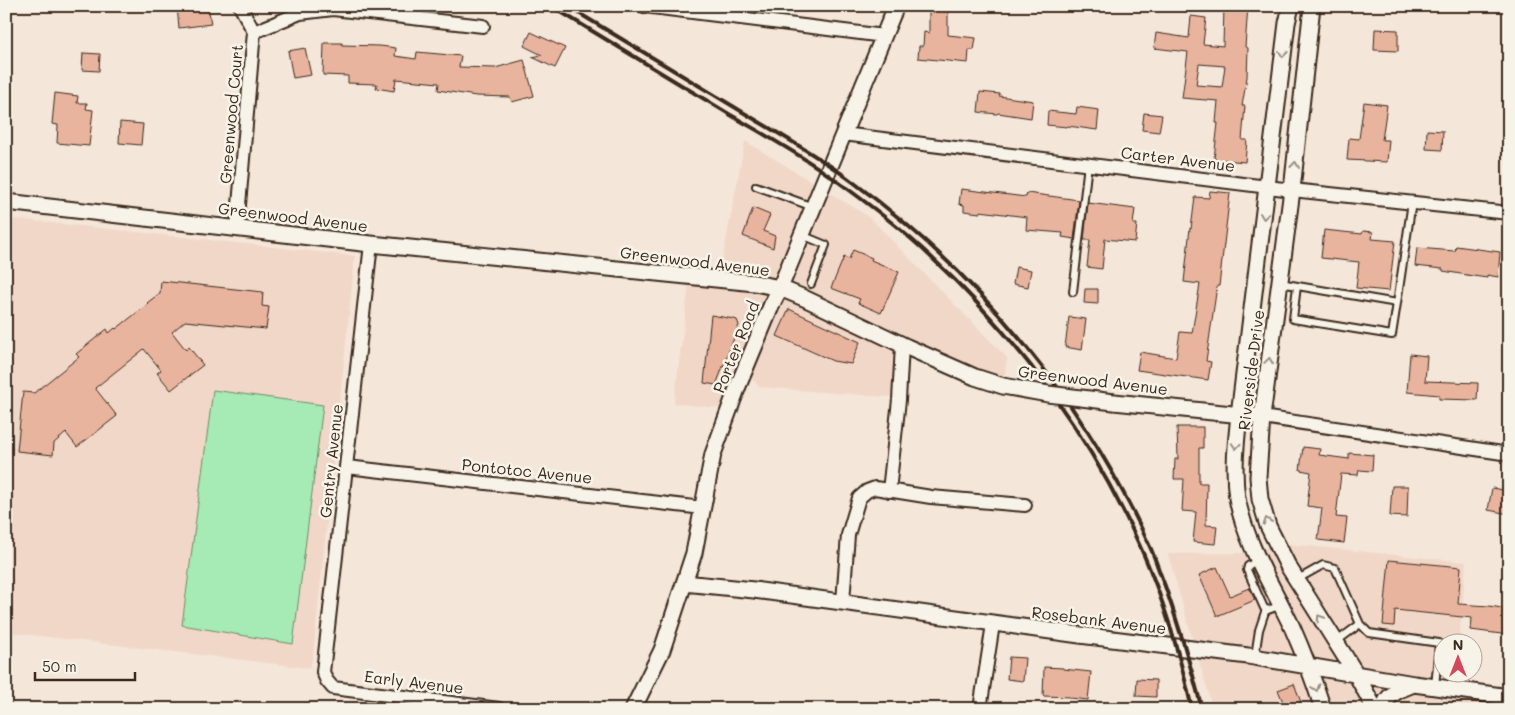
<svg xmlns="http://www.w3.org/2000/svg" width="1515" height="715" font-family="Mali,sans-serif">
  <style>
    .built { fill: #f1d7c7 }
    .green { fill: #a6eab5; stroke: #708a6a }
    .building { fill: #e9b49d; stroke: #3b2a1e; fill-rule: evenodd }
    .lines { fill: none; stroke-linecap: round; stroke-linejoin: round }
    .service-casing { stroke: #3b2a1e; stroke-width: 10 }
    .minor-casing { stroke: #3b2a1e; stroke-width: 16 }
    .tertiary-casing { stroke: #3b2a1e; stroke-width: 19 }
    .service { stroke: #f7f3e8; stroke-width: 6 }
    .minor { stroke: #f7f3e8; stroke-width: 12 }
    .tertiary { stroke: #f7f3e8; stroke-width: 15 }
    .rail { stroke: #3b2a1e; stroke-width: 4 }
    .tertiary-bridge-casing { stroke: #3b2a1e; stroke-width: 19; stroke-linecap: butt }
    .tertiary-bridge { stroke: #f7f3e8; stroke-width: 15 }
    .oneway { stroke: #998e83 }
    .labels { text-anchor: middle; stroke-width: 5; stroke-linejoin: round; paint-order: stroke }
    .street-label { font-size: 16px; fill: #3b2a1e; stroke: #f7f3e8 }
  </style>
  <rect width="100%" height="100%" fill="#f4e6d9"/>
  <filter id="ink" filterUnits="userSpaceOnUse"><feTurbulence type="fractalNoise" baseFrequency=".02" numOctaves="2"/><feDisplacementMap in="SourceGraphic" scale="10" xChannelSelector="R" yChannelSelector="G"/><feConvolveMatrix kernelMatrix="1 2 1 2 8 2 1 2 1" color-interpolation-filters="sRGB"/></filter>
  <g filter="url(#ink)">
    <path class="built" d="M745,141L869,217L1007,358L1003,386L902,345L899,390L889,397L759,387L745,370L729,409L674,403L690,277L719,279Z
      M6,218L355,256L313,655L310,668L6,632Z
      M1277,543L1466,562L1459,642H1442V672L1456,673L1455,689L1509,697V709H1213L1168,554L1254,553Z"/>
    <path class="green" d="M213,390L323,405L293,644L182,625Z"/>
    <path class="building" d="M177,6H208L211,24L179,28Z
      M929,6H948V35L976,38L974,50H969L968,63L918,58L919,46H923L924,32L929,33Z
      M1224,6H1248L1245,47L1248,48L1247,77L1242,106H1245L1242,140H1247L1245,162L1214,159L1218,123H1216L1218,101L1182,98L1188,52L1154,48L1156,33L1189,38L1191,16L1206,18L1203,44L1223,46ZM1199,64L1225,66L1222,87L1196,85Z
      M1375,29L1398,30V51L1374,50Z
      M531,32L565,48L555,68L532,57L542,55L524,46Z
      M324,43H342V45L380,46L396,48L395,56L416,59L417,52L461,56L459,67L495,68L524,60L534,96L512,102L510,97L476,96L438,90L439,83L396,79L394,91L376,88L377,84L348,83V76L323,75Z
      M305,48L311,75L293,78L288,51Z
      M83,53L100,54L99,71L82,70Z
      M980,92L1000,94L999,96L1033,101L1031,118L998,113L997,114L978,112Z
      M55,93L78,96L77,103H87L86,109L93,110L89,146L57,143L58,125L52,124Z
      M1364,102L1387,105L1382,140H1389L1387,162L1347,160L1349,138L1359,139Z
      M1077,107L1099,110L1097,130L1068,126L1067,127L1047,125L1048,111L1076,114Z
      M1144,113L1162,115L1159,132L1142,130Z
      M120,122L143,124L141,145L119,143Z
      M1427,130L1443,131L1442,150L1426,149Z
      M961,189L1026,197L1027,193L1079,200L1074,239L1062,237L1063,233L1026,230L1027,217L980,211V213L964,211V205L959,204Z
      M1210,191L1230,193L1219,286H1217L1206,361L1211,362L1208,380L1137,370L1140,352L1176,358L1180,332L1192,333L1200,284L1184,282L1190,228L1191,229L1195,197L1209,198Z
      M1088,203L1135,209L1133,224H1137L1135,242L1105,239L1102,269L1087,267L1090,240H1084Z
      M753,208L770,215L763,231L775,236L773,248L743,236Z
      M1324,230L1362,234L1363,231L1373,232L1372,239L1395,241L1389,291L1356,288L1359,262L1321,258Z
      M1456,246L1500,252L1498,277L1487,275V278L1473,276L1443,271V269L1415,266L1417,248L1455,251Z
      M853,250L872,258L871,260L899,272L881,313L858,303L860,299L831,288L844,257L849,259Z
      M1016,267L1031,270L1028,287L1013,284Z
      M161,281L263,292L262,306L269,307L266,329L185,321L172,332L186,350L189,347L203,365L171,390L157,373L161,370L144,349L95,388L117,416L77,447L66,433L54,443L53,455L17,451L23,392L34,393L79,357L76,354L107,329L109,333L115,328L116,329L148,304L147,303L160,293Z
      M1085,289H1098V304L1084,303Z
      M789,309L860,342L851,364L833,361L777,336Z
      M711,315L734,319L737,320L739,325L716,385L704,383Z
      M1069,317L1086,319L1082,350L1065,347Z
      M1410,354L1427,356L1425,381L1478,383L1477,400L1439,399V395L1407,392Z
      M1177,427H1203V448H1199V484V483H1207L1206,525L1217,526L1215,544L1193,542L1196,512L1182,511L1184,479H1174L1175,459H1178Z
      M1303,447L1320,449L1319,455L1349,459V453L1373,455L1372,471L1359,470L1358,475L1341,474L1336,517L1347,518L1344,543L1318,540L1322,508L1307,506L1311,472L1300,470Z
      M1392,486H1408L1407,517L1390,516Z
      M1492,488L1509,491V514L1488,510Z
      M1389,560L1461,567L1458,604L1489,606L1509,609V635L1471,630L1472,618L1395,610L1394,626L1383,625Z
      M1217,567L1230,596L1249,588L1255,600L1217,616L1199,575Z
      M1009,657L1025,658L1023,681L1007,679Z
      M1044,667L1063,668V669L1091,672L1088,700L1070,698V697L1043,696Z
      M1137,679L1156,680V697L1136,696Z
      M1294,684L1301,702L1295,704L1297,709H1286L1278,690Z"/>
    <g class="lines">
      <g class="service-casing">
        <path id="service" d="M756,186L813,207
          M802,235L826,245L811,284
          M1280,283L1397,303L1412,202
          M1297,286L1293,319L1392,335L1397,303
          M1073,292L1088,164
          M1258,560L1248,566L1247,570L1264,608L1268,610L1281,605
          M1298,579L1323,565L1335,568L1360,624L1369,633L1439,643L1435,687
          M1337,641L1360,624
          M1255,656L1259,630L1266,609"/>
      </g>
      <g class="minor-casing">
        <path id="minor" d="M644,6L884,36
          M254,32L300,13L333,9L483,26
          M843,134L1292,190L1509,213
          M237,228L254,32L240,6
          M371,244L323,672L327,681L333,688L499,709
          M1262,417L1509,454
          M347,467L703,508
          M889,491L899,400L902,345
          M843,602L848,535L859,498L867,491L875,488L931,497L1025,505
          M980,709L993,624"/>
      </g>
      <g class="tertiary-casing">
        <path id="tertiary" d="M1291,6L1287,23L1239,415C1236,443 1233,471 1237,498C1246,545 1272,585 1292,627C1304,654 1314,681 1323,709
          M1312,6L1292,190L1262,417L1258,477L1260,499L1268,526L1288,566L1356,674L1375,709
          M6,202L371,244L755,283L780,288L804,298L907,347L975,377L1003,386
          M1114,402L1262,417
          M684,583L754,590L1080,635L1248,656L1414,684L1509,697
          M633,709L662,650L694,553L713,454L738,386L772,304L780,288L896,6
          M1383,709C1386,694 1401,689 1414,684"/>
      </g>
      <use href="#service" class="service"/>
      <use href="#minor" class="minor"/>
      <use href="#tertiary" class="tertiary"/>
      <path class="rail" d="M551,6C610,42 670,78 729,114C763,134 798,153 830,176C865,201 900,227 931,257C1020,340 1094,441 1143,553C1165,603 1180,656 1192,709
        M567,6C623,40 680,74 736,108C775,132 816,154 853,182C982,277 1085,402 1151,549C1156,561 1160,574 1165,586C1179,626 1191,667 1202,709"/>
      <g class="tertiary-bridge-casing">
        <path id="tertiary-bridge" d="M1003,386L1048,394L1114,402"/>
      </g>
      <use href="#tertiary-bridge" class="tertiary-bridge"/>
    </g>
    <defs><path id="oneway-chevron" d="M-2-3.5L2.5 0L-2 3.5" fill="none" stroke-width="1.6" stroke-linecap="round" stroke-linejoin="round" transform="scale(1.25)"/></defs>
    <g class="oneway">
      <use href="#oneway-chevron" transform="translate(1283 54) rotate(97)"/>
      <use href="#oneway-chevron" transform="translate(1295 165) rotate(-84)"/>
      <use href="#oneway-chevron" transform="translate(1264 216) rotate(97)"/>
      <use href="#oneway-chevron" transform="translate(1269 361) rotate(-82)"/>
      <use href="#oneway-chevron" transform="translate(1236 446) rotate(94)"/>
      <use href="#oneway-chevron" transform="translate(1267 521) rotate(-109)"/>
      <use href="#oneway-chevron" transform="translate(1320 618) rotate(-122)"/>
      <use href="#oneway-chevron" transform="translate(1316 688) rotate(72)"/>
    </g>
  </g>
  <g class="labels">
    <g class="street-label">
      <text transform="translate(231 114) rotate(-85)" y="6">Greenwood Court</text>
      <text transform="translate(1178 159) rotate(7)" y="6">Carter Avenue</text>
      <text transform="translate(293 217) rotate(7)" y="6">Greenwood Avenue</text>
      <text transform="translate(695 261) rotate(7)" y="6">Greenwood Avenue</text>
      <text transform="translate(736 347) rotate(-68)" y="6">Porter Road</text>
      <text transform="translate(1251 370) rotate(-83)" y="6">Riverside Drive</text>
      <text transform="translate(1093 380) rotate(7)" y="6">Greenwood Avenue</text>
      <text transform="translate(331 461) rotate(-84)" y="6">Gentry Avenue</text>
      <text transform="translate(527 471) rotate(6)" y="6">Pontotoc Avenue</text>
      <text transform="translate(1099 620) rotate(7)" y="6">Rosebank Avenue</text>
      <text transform="translate(414 682) rotate(7)" y="6">Early Avenue</text>
    </g>
  </g>
  <rect width="1515" height="715" fill="none" stroke="#f7f3e8" stroke-width="25"/>
  <rect x="12" y="12" width="1490" height="690" fill="none" stroke="#3b2a1e" stroke-width="2" filter="url(#ink)"/>
  <g transform="translate(1458 658)"><circle r="24" fill="#f7f3e8" stroke="#aca397"/>
  <path d="M0-4L9 19L0 12L-9 19Z" fill="#d1495b"/>
  <text y="-8" font-size="14" font-weight="bold" text-anchor="middle" fill="#3b2a1e">N</text>
  </g>
  <path d="M35 672v8h100v-8" fill="none" stroke="#3b2a1e" stroke-width="2.5"/>
  <text x="42" y="672" font-size="15" fill="#3b2a1e" stroke="#f7f3e8" stroke-width="4" paint-order="stroke">50 m</text>
</svg>
